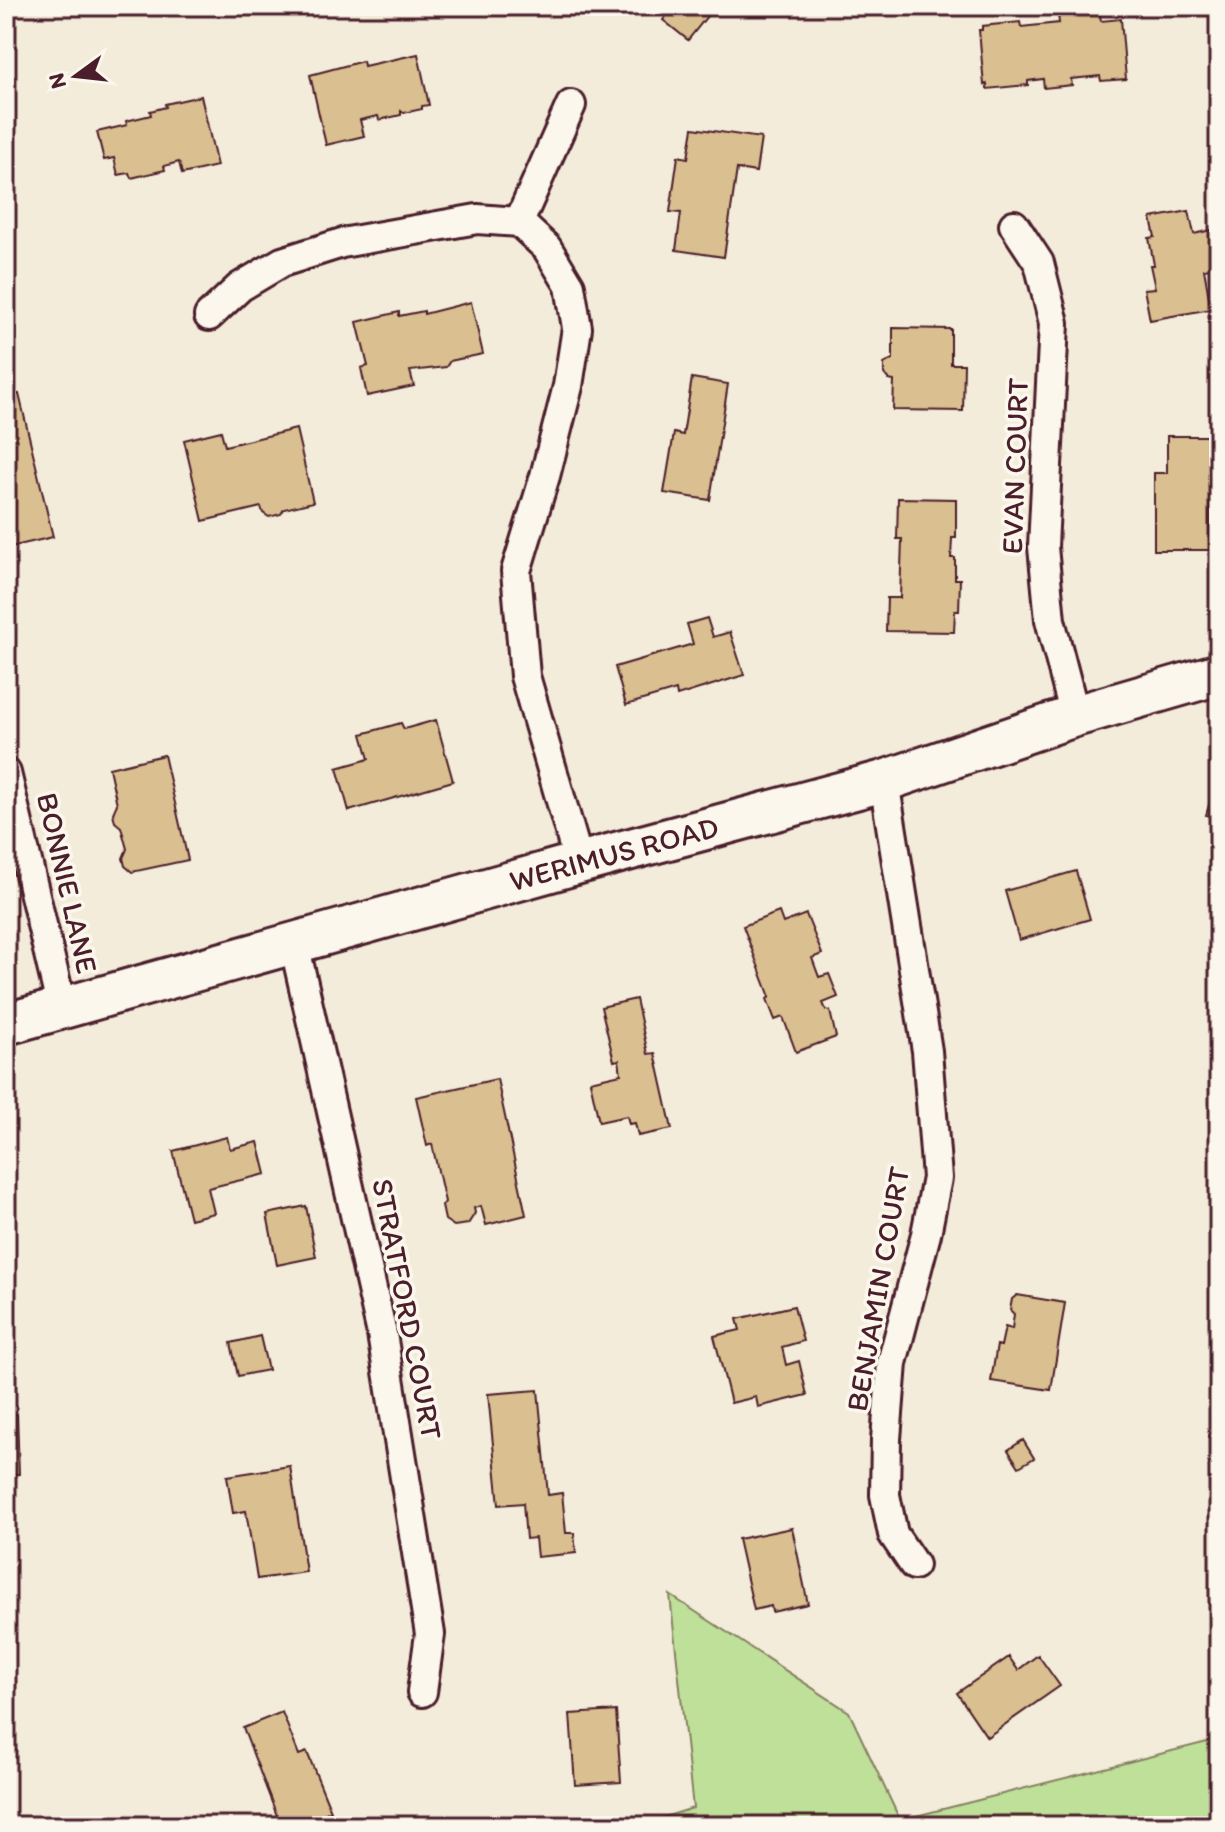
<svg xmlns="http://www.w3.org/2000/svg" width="1225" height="1832" font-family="Itim,sans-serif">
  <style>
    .green { fill: #bfe099; stroke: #848062; stroke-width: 2 }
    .building { fill: #dabf90; stroke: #4a1f2b; stroke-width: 2 }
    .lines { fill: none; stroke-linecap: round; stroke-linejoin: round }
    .minor-casing { stroke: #4a1f2b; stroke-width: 34 }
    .secondary-casing { stroke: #4a1f2b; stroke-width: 46 }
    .minor { stroke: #fbf7ec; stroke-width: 28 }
    .secondary { stroke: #fbf7ec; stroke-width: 40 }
    .labels { text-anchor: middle; stroke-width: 7; stroke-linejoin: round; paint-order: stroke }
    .street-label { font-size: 30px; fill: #4a1f2b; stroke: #fbf7ec }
  </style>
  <rect width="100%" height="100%" fill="#f4ecda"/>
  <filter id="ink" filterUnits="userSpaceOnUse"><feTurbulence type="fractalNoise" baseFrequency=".0125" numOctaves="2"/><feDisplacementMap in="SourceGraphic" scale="16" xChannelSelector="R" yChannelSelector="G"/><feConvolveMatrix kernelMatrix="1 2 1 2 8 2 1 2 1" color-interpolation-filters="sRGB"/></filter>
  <g filter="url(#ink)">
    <path class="green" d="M670,1595L849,1712L900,1820L1219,1739V1826H636L693,1808Z"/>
    <path class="building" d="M672,6H715L688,40L663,20L673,7Z
      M1099,10L1101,21L1121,19L1126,79L1101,81L1100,76L1071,79L1072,85L1044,88L1043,79L1028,81V85L987,89V84L984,85L979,30H982V26L1020,22L1021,27L1059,23L1058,14Z
      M418,54L429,105L422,106V109L404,113L401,111V115L379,120L378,116L360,120L364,136L326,145L310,75L363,61L364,66Z
      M201,96L217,166L182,174L179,162L164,166L165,170L131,178L129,173L118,175L114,158L104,160L97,132L127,125L126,121L151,115L150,111L166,107L165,104Z
      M693,128L761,138L756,172L737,169L724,257L676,250L681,213L670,212L678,156L688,158Z
      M1189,211L1194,234L1211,230L1217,267L1204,269L1211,309L1150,320L1144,289L1155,288L1150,265H1154L1149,238L1155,237L1151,218Z
      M471,302L483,354L450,361L446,367L410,371L414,386L367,396L361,368L368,366L357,322L399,312V316L424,311V314Z
      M893,328L951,329V364H964L963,411L893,410L894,381L889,380L884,374V364L893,359Z
      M692,378L728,384L710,500L664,493L674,433L683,435Z
      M19,394L53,537L6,548V397Z
      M296,429L313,502L284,509L281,514L269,517L263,513L261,507L203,521L184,440L221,431L225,446Z
      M1167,436H1210V550H1154V473H1167Z
      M898,498L956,499V538H952L951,558H955V579H960L959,611H955L954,632L886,631L887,598H900L902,539H897Z
      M707,618L713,637L730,632L744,675L677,696L676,690L626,705L615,667L693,644L687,624Z
      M436,720L453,781L349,811L337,768L369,759L362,734L401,723L404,729Z
      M164,755L188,860L132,872L125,866L123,858L127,849L121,827L115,822L113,813L117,804L109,768Z
      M1217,779L1219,780V829L1212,827L1216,818L1206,815Z
      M1076,871L1090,919L1019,940L1005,891Z
      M779,912L783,923L806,914L822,954L812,958L819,977L829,974L838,997L823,1003L826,1010L830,1011L836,1037L796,1052L783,1017L775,1020L767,999L770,997L743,926Z
      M636,999L648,1054L655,1053L672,1129L638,1136L635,1123L629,1124L627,1116L599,1122L590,1081L621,1074L619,1060L614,1061L601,1007Z
      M497,1079L526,1215L486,1225L481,1206L474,1208L475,1213L468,1224L454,1226L445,1220L442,1206L445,1202L432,1144L427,1146L416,1097Z
      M227,1137L230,1149L258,1142L266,1174L208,1188L214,1213L190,1219L173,1151Z
      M306,1206L316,1257L277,1265L267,1214Z
      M1017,1295L1065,1303L1051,1390L991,1381L997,1345L1001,1346L1005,1327L1012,1329L1014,1314L1010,1310L1012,1299Z
      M794,1306L803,1341L782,1347L786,1365L799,1361L807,1395L758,1407L756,1397L731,1403L714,1336L740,1330L737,1319Z
      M260,1336L268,1370L238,1376L231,1343Z
      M538,1390L548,1495L562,1493L566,1533H574L576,1553L537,1557L535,1538L526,1539L523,1503L499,1505L488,1394Z
      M17,1414L19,1474H6V1415Z
      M1023,1440L1034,1458L1019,1467L1008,1450Z
      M290,1466L306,1572L257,1579L246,1511L233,1513L227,1476Z
      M792,1528L808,1604L772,1612L771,1606L754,1610L738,1539Z
      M1038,1655L1060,1686L987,1737L957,1693L1009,1657L1018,1670Z
      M616,1711L621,1782L575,1785L570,1714Z
      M282,1712L299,1755L307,1752L331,1811L293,1826H281L243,1728Z"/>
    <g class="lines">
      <g class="minor-casing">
        <path id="minor" d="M519,222L571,105
          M1014,225L1039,263L1054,323L1043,547L1050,620L1075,716
          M209,316L240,287L282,262L342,243L477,219L519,222L547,248L570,286L577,328L568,386L545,476L516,571L525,676L579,863
          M6,773L62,1009
          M884,781L927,1051L937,1178L926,1234L892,1363L886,1439L885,1495L893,1534L914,1565
          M294,943L382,1334L430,1634L422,1692"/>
      </g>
      <g class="secondary-casing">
        <path id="secondary" d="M6,1024L579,863L884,781L1075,716L1219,674"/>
      </g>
      <use href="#minor" class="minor"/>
      <use href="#secondary" class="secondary"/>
    </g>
  </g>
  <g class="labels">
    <g class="street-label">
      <text transform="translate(1015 466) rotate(-88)" y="10">EVAN COURT</text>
      <text transform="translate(614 854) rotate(-15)" y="10">WERIMUS ROAD</text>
      <text transform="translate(67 883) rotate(77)" y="10">BONNIE LANE</text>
      <text transform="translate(878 1289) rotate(-80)" y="10">BENJAMIN COURT</text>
      <text transform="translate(407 1309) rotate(79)" y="10">STRATFORD COURT</text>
    </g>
  </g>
  <rect width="1225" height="1832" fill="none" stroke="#fbf7ec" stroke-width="32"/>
  <rect x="16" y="16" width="1193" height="1800" fill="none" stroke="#4a1f2b" stroke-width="3" filter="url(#ink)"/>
  <g transform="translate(76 76) rotate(255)" stroke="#fbf7ec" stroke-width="6" paint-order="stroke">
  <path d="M0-6L14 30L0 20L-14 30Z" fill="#4a1f2b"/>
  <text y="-12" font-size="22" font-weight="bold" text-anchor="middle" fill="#4a1f2b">N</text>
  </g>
</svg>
